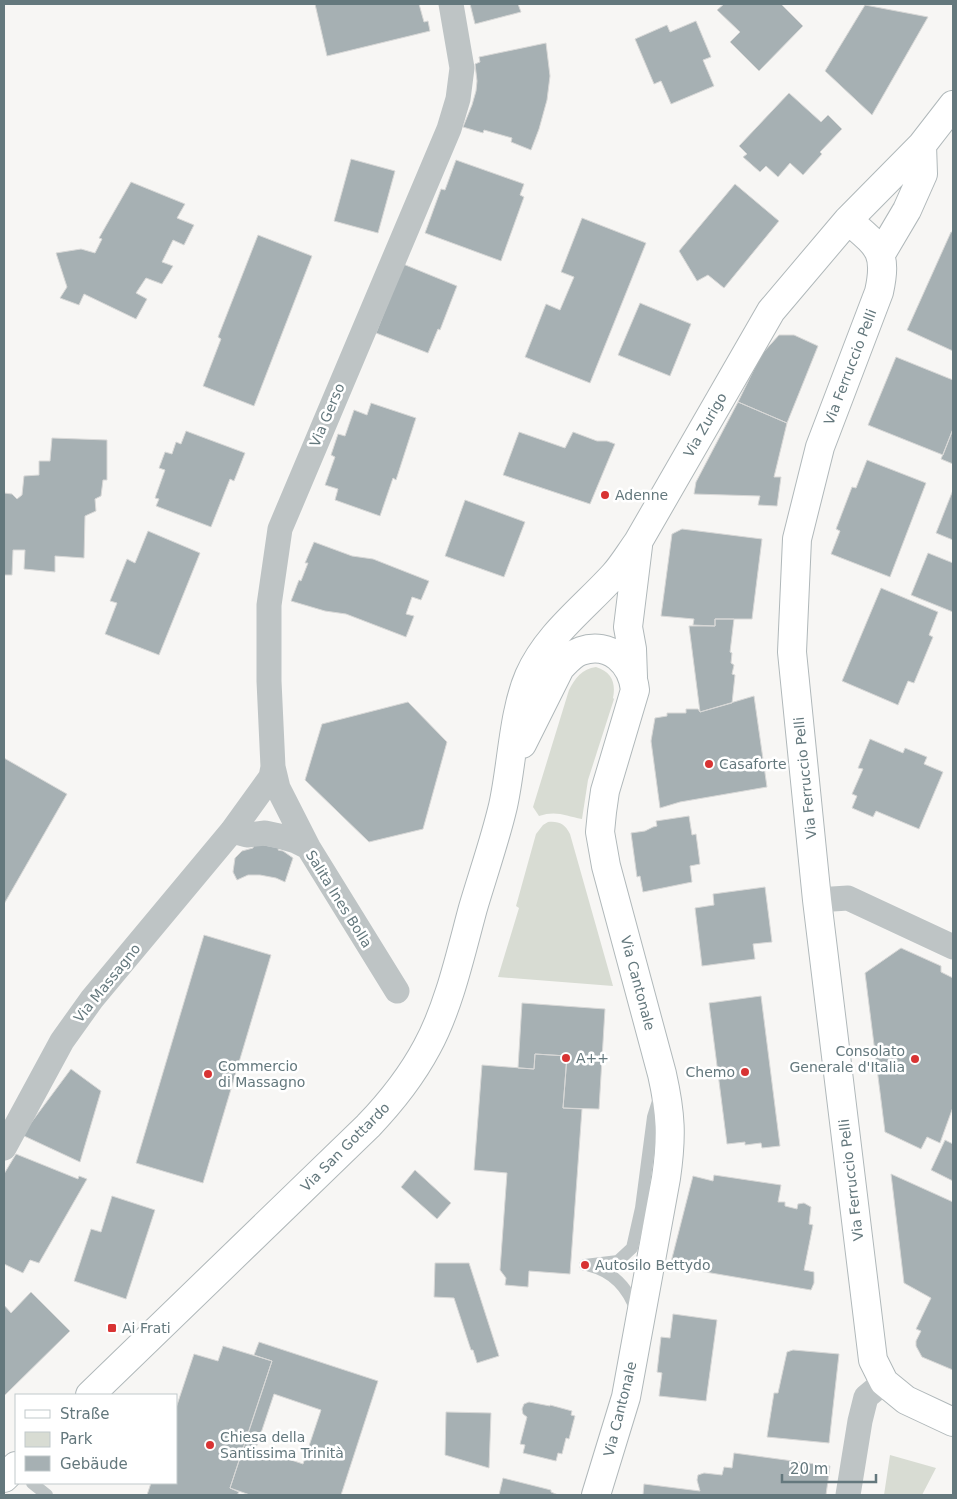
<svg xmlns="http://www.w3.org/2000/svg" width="957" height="1499" font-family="'DejaVu Sans',sans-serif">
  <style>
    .green { fill: #d8dcd3 }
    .building { fill: #a6b0b3; stroke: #d8d8d7; fill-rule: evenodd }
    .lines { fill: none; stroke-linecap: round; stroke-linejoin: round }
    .secondary-casing { stroke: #b0b8ba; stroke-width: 30 }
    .service { stroke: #bec4c5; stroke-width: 12 }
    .minor { stroke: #bec4c5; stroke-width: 25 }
    .secondary { stroke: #fff; stroke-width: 28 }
    .poi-dot { fill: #d83333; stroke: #fff; stroke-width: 2 }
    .labels { text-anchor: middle; stroke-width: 5; stroke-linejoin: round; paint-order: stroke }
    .street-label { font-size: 14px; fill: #64787d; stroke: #fff }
    .poi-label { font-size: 14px; fill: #64787d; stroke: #fff; text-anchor: start }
  </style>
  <rect width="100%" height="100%" fill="#f7f6f4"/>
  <path class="green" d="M596,667C612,672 616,683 613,698L614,699L588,780L582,819C566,816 556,810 539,816L533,807L569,690C575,678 582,669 596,667Z
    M548,822C559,821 565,824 570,834L613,986L498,977L519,908L516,906L536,834L543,825Z
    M890,1455L936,1468L922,1495H884Z"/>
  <path class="building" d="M315,4H419L424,22L428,21L430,31L327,56Z
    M470,4H518L521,12L475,24Z
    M724,4H781L803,26L759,71L730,42L740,32L717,10Z
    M865,5L928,17L872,115L825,71Z
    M696,21L711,57L703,60L714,86L671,104L661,81L654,84L635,39L667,25L670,32Z
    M546,43L550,76L547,100L539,129L531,150L511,142L512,138L484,130L483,133L463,127L472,105L476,91L477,81L475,64L480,62L479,57Z
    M789,93L821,122L828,115L842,129L820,152L822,154L803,175L790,163L778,177L766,166L760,172L743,157L747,154L739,146Z
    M351,159L395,171L378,233L334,221Z
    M456,160L524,184L520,195L524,197L501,261L425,233L441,189L445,190Z
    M131,182L185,204L177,218L194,225L184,245L173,240L162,262L173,266L162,284L146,278L136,293L147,299L136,319L84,294L79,305L60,298L67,287L56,253L81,249L95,253L102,239L99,238Z
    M735,184L779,221L724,288L708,275L697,281L679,251Z
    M582,218L646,243L590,383L525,357L546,304L560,310L574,277L561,272Z
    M951,232H953V351L907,330Z
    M258,235L312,256L254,406L203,386L221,339L218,337Z
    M403,264L457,286L440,330L438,329L428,353L376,333Z
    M640,303L691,324L670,376L618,355Z
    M779,335H794L818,346L787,423L738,402L761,355Z
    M896,357L953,380V429L943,455L868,425Z
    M738,402L787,423L774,477H781L777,506L758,505L760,496L694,494L696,482Z
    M371,403L416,418L396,480L393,478L380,516L335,500L338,489L325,485L335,457L331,455L338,434L345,436L354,410L367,415Z
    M953,429V464L941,459Z
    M186,431L245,453L234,481L230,479L211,527L156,506L159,499L155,498L165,470L159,468L165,452L172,454L176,442L181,444Z
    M519,432L565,448L573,432L597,441H607L615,444L590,504L503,475Z
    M52,438L107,440V480H103L101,496L95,499L96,511L85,516L84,558L55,556V572L24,569L25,550H13L12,575H4V493L12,494L17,499L22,495L24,476L39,475V461H50Z
    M867,460L926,483L890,577L831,554L840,531L836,529L852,487L856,488Z
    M953,490V540L936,533Z
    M465,500L525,522L504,577L445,556Z
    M682,529L762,539L752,619H715V626L693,625L694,619L661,616L672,534Z
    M148,531L200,553L159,655L105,634L117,603L110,601L127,559L135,563Z
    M314,542L352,556L373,559L429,581L421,600L412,597L406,614L414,616L406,637L346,614L325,611L291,601L299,580L301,581L308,563H305Z
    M928,553L953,563V612L911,595Z
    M881,588L938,612L929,635L933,637L914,683L908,681L898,705L842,681Z
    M715,619H734L730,652L732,653L731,663L734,665L732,674L735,675L732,703L700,712L689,626H715Z
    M754,696L767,787L680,802L660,808L651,741L655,718L667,716V713H686V709H698L700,712Z
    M408,702L447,742L423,829L369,842L305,780L322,724Z
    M870,739L903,753L905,748L927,757L924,764L943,772L919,829L876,811L873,817L852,808L857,796L852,794L863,769L858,768Z
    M4,758L67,794L4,904Z
    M689,816L692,835L696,834L700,864L690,866L692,882L643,892L640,876L637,877L631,833L645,831L653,827L657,826L656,821Z
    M254,843L279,848L278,850L283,851L293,858L285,882L276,878L260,875H248L237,880L233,872L235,858L242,851L253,848Z
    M765,887L772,942L753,944L755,959L702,966L695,908L714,905L713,894Z
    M204,935L271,955L203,1183L136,1163Z
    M901,948L941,966V972L953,978V1107L940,1143L927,1137L921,1149L885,1132L865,973Z
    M761,996L780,1146L762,1148L761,1143L745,1145V1142L727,1144L709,1003Z
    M522,1003L605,1009L599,1109L563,1108L567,1056L535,1054L534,1069L518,1068Z
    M535,1054L567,1056L563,1108L582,1109L570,1274L529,1271L528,1287L505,1285L506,1278L500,1270L507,1173L474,1170L482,1065L534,1069Z
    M71,1069L101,1091L80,1162L22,1135Z
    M945,1140L953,1144V1181L931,1170Z
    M16,1154L78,1179L79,1176L87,1179L39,1263L30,1260L23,1273L4,1264V1174Z
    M415,1170L451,1203L437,1219L401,1187Z
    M891,1174L953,1202V1370L922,1357L916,1346V1341L921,1331L916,1329L931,1298L904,1283Z
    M714,1175L781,1185L778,1202H785V1206L797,1209L798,1204L804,1203L811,1207L809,1224L813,1225L804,1270L814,1272V1283L811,1290L670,1266L693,1176L713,1181Z
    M112,1196L155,1210L126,1299L74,1281L91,1229L101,1232Z
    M435,1263H469L499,1356L477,1363L473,1350H471L454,1298L434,1297Z
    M31,1292L70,1331L4,1396V1305L11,1313Z
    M673,1314L717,1320L706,1401L659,1396L662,1373L657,1372L661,1337L670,1338Z
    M259,1342L378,1381L341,1495H250L230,1488L272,1361L254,1355ZM274,1394L321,1410L303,1464L256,1448Z
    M223,1346L272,1361L230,1488L239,1492L237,1495H147L151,1483H176V1408L194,1354L218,1361Z
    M793,1350L839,1354L829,1443L767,1437L774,1393H778L787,1352Z
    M529,1402L550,1406V1405L572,1411L571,1415L575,1416L569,1439L566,1438L562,1454L558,1453L556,1461L523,1453L525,1445L520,1444L527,1417L523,1414L522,1409L524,1404Z
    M446,1412L491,1413L489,1468L445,1455Z
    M734,1453L830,1466L826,1495H643L644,1484L700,1491L697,1480L698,1475L704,1473L722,1475L724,1467L732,1468Z
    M503,1478L551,1490V1492L558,1495H494H499Z"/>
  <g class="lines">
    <g class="secondary-casing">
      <path id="secondary" d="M848,220C878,246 888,251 879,292L820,447L797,539L792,652L817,900L873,1360L884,1382L906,1400L953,1422
        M881,254L907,210L923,174L922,145
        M633,677L632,649L628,627L638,546
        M522,744L560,668C566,662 572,654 581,651C610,641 632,663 635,690L605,791L602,812L600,832L606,866L662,1074C671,1114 672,1137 666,1178L626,1397L596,1495
        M90,1395L368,1126C391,1102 411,1077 427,1047C449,1007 461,952 473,908C483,874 495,840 503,806C512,766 513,713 529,676C547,635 584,608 614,575C623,565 630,553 638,542L771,311L848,220L922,145L953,105
        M4,1478L16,1466"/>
    </g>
    <path class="service" d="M585,1265L618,1261L632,1248L641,1208L653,1117L658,1101L661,1097
      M590,1266C614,1272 628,1288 636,1311
      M32,1483L47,1495"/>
    <path class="minor" d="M273,767L278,788L308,847
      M232,831L247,835L265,833L279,836L296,841L308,847L397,991
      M817,900L848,898L953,947
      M4,1148L62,1041L92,999L232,831L271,777L273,767L269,681V605L280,529L449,129L458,99L462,68L451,4
      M848,1495L860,1421L866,1397L884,1382"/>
    <use href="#secondary" class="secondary"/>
  </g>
  <g class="poi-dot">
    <circle cx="605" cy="495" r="5"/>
    <circle cx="709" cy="764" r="5"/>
    <circle cx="566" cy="1058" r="5"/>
    <circle cx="915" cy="1059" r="5"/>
    <circle cx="745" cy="1072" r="5"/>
    <circle cx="208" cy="1074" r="5"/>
    <circle cx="585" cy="1265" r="5"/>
    <rect x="107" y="1323" width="10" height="10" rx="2.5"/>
    <circle cx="210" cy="1445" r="5"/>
  </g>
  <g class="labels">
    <g class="street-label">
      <text transform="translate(850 367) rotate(-69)" y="5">Via Ferruccio Pelli</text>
      <text transform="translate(327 415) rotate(-67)" y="5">Via Gerso</text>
      <text transform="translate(705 425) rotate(-60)" y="5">Via Zurigo</text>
      <text transform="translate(805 778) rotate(-96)" y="5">Via Ferruccio Pelli</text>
      <text transform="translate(339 899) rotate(58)" y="5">Salita Ines Bolla</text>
      <text transform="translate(107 983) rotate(-51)" y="5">Via Massagno</text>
      <text transform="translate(638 983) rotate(75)" y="5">Via Cantonale</text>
      <text transform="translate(345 1147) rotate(-45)" y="5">Via San Gottardo</text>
      <text transform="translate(851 1180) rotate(-97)" y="5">Via Ferruccio Pelli</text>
      <text transform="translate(620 1409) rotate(-76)" y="5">Via Cantonale</text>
    </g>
    <g class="poi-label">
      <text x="615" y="500">Adenne</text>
      <text x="719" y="769">Casaforte</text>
      <text x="905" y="1056" text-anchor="end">Consolato<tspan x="905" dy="16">Generale d'Italia</tspan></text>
      <text x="576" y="1063">A++</text>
      <text x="218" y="1071">Commercio<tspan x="218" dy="16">di Massagno</tspan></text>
      <text x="735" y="1077" text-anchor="end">Chemo</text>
      <text x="595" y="1270">Autosilo Bettydo</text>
      <text x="122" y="1333">Ai Frati</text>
      <text x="220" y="1442">Chiesa della<tspan x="220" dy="16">Santissima Trinità</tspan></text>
    </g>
  </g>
  <rect width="957" height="1499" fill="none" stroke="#64787d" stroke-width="10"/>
  <rect x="15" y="1394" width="162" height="90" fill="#ffffff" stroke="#c1c9cb"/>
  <rect x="25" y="1410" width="25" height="8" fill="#ffffff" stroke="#c1c9cb"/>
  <text x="60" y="1419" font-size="15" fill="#64787d">Straße</text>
  <rect x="25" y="1432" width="25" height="15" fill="#d8dcd3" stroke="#c1c9cb"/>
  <text x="60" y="1444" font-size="15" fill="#64787d">Park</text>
  <rect x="25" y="1456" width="25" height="15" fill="#a6b0b3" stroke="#c1c9cb"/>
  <text x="60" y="1469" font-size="15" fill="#64787d">Gebäude</text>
  <path d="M782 1474v8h94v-8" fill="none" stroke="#64787d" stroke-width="2.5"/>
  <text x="790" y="1474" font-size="15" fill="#64787d" stroke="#ffffff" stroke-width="4" paint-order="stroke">20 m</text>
</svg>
